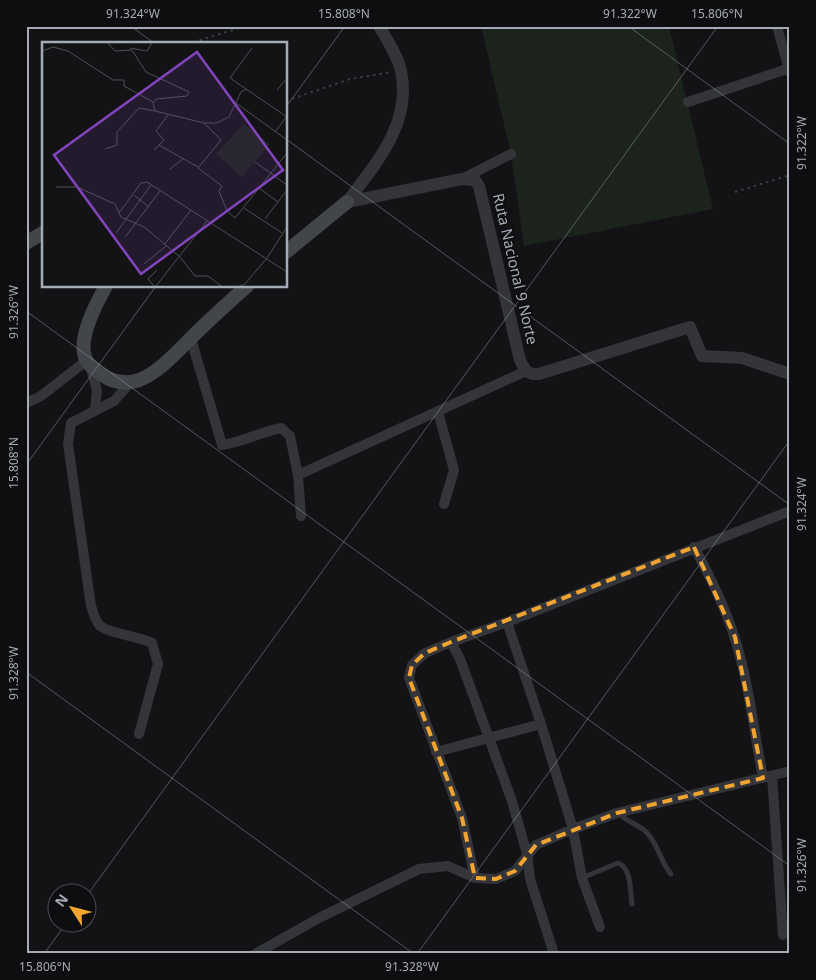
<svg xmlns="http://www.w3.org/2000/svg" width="816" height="980" font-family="'Noto Sans',sans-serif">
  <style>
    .green { fill: #1b231c }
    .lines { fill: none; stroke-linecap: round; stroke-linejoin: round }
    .path { stroke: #3a3c41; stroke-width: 2; stroke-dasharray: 2.5 4; stroke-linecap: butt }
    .service { stroke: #34353a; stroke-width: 5 }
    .minor { stroke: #34353a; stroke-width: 10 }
    .tertiary { stroke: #34353a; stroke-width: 12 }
    .secondary { stroke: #42454a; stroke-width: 14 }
    .marked { fill: none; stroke: #f1a42f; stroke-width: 4; stroke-dasharray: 10 6; stroke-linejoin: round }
    .ticks { fill: none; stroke: #a5abb5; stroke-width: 1; stroke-opacity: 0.45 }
    .labels { text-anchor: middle; stroke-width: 4; stroke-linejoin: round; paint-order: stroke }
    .street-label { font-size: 15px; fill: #a5abb5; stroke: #0e0e10 }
    .inset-road { fill: none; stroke: #4d5055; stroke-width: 1 }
    .view { fill: #8345bd; fill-opacity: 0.15; stroke: #8345bd; stroke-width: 2.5 }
    .inset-edge { fill: none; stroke: #a5abb5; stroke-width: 2.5 }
    .neatline { fill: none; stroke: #a5abb5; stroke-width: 2 }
    .ticks-label { font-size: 12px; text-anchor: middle; fill: #a5abb5 }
  </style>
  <rect width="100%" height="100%" fill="#131315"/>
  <path class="green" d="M481,26H669L713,209L524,246L511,154Z"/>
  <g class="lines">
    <path class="path" d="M187,44L246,26
      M286,101L350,79L392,72
      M735,192L790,175"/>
    <path class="service" d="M618,813C628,823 641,825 647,833C659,845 660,862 671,874
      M582,878L618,863C632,868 630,892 632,904"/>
    <path class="minor" d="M777,26L790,73
      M688,102L790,68
      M462,179L511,154
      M191,339L222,445C243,442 260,432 281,428L290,436L298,475L301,516
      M90,365L97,390L95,409
      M130,383L114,401L71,423L68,444L91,606C93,612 95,619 99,625C106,633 139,636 152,643L158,664L139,734
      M26,403L41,396L86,361
      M438,412L454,470L444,504
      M298,475L526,371
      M694,547C710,576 725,607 735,639C749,683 754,732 763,778
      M507,622L541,724L573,829L582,878L600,927
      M451,642L460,659L512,801L527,854L530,879L554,954
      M436,752L541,724
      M772,776L783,935
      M475,878L462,818L409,678L412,665L425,653L451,642L507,622L790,511
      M255,954L321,917L419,869L448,866L475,878L496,879L515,871L536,845L573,829L617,813L790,771"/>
    <path class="tertiary" d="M347,202L462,179L475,180L479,186L520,360C525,370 527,375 539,374L690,327L702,356L742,358L790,374
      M347,202C376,163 412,124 401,71C398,56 387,40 379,26"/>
    <path class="secondary" d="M26,243L44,232
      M286,252L347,202
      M106,286C96,304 72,347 90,365C130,405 161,368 191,338C209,320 228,303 247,286"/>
  </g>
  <path class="marked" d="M694,547L735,637L763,778L617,813L536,845L515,871L496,879L475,878L462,818L409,678L412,665L425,653L451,642Z"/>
  <path class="ticks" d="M131,26L155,44M628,26L790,144M286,107L345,26M286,139L790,505M26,311L790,866M26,465L156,286M26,672L414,954M88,894L718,26M44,954L67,922M417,954L790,440M790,954V953"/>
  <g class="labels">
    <g class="street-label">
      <text transform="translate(515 269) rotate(77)" y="5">Ruta Nacional 9 Norte</text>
    </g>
  </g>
  <g transform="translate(42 42)">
    <rect width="245" height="245" fill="#131315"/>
    <path d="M202,82L228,102L200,135L174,112Z" fill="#1b231c"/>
    <path class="inset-road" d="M66,1L73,9L90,8L104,30L147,50L145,54L114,57L111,61L113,69L162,81M88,6L105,9L110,1M210,6L188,36L245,75M0,9L11,5L26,9L71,38H82V44L111,60M235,48L245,36M194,61L245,98M162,81L179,98L156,126L180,144L177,149L185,169L193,176L245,111M162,81H175L187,75L199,50L204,47M233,90L245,74M117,103L156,125M63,107L75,103V90L97,66L113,69M112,108L122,98L114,89L126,73M213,120L245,143M128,127L141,117M14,145H35L73,162L79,175L102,185L138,215L153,234H166L179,244M217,146L236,160M92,153L107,165M202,166L240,191M77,171L99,141L105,140L245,230M223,177L245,148M74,191L109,143M83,195L118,149M122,203L149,168M102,222L124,204M112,244L106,237L115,228M114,244L165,179M197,244L203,242L225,216L245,185"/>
    <path class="view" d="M155,10L241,128L99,232L12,113Z"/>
    <rect width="245" height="245" class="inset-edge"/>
  </g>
  <rect width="816" height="980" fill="none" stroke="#0e0e10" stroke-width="55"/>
  <g transform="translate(72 908) rotate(306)"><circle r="24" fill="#0e0e10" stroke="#4a4d52"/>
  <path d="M0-4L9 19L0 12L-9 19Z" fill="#f1a42f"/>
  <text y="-8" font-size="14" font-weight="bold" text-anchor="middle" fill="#a5abb5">N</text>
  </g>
  <rect x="28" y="28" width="760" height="924" class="neatline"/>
  <g class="ticks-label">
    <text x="133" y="18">91.324°W</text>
    <text x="344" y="18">15.808°N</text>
    <text x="630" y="18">91.322°W</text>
    <text x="717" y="18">15.806°N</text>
    <text transform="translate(802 143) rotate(-90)" y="4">91.322°W</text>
    <text transform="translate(14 312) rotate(-90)" y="4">91.326°W</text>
    <text transform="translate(14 463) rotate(-90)" y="4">15.808°N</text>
    <text transform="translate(802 504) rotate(-90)" y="4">91.324°W</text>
    <text transform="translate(14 673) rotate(-90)" y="4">91.328°W</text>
    <text transform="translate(802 865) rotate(-90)" y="4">91.326°W</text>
    <text x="45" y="971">15.806°N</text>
    <text x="412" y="971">91.328°W</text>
  </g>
</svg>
